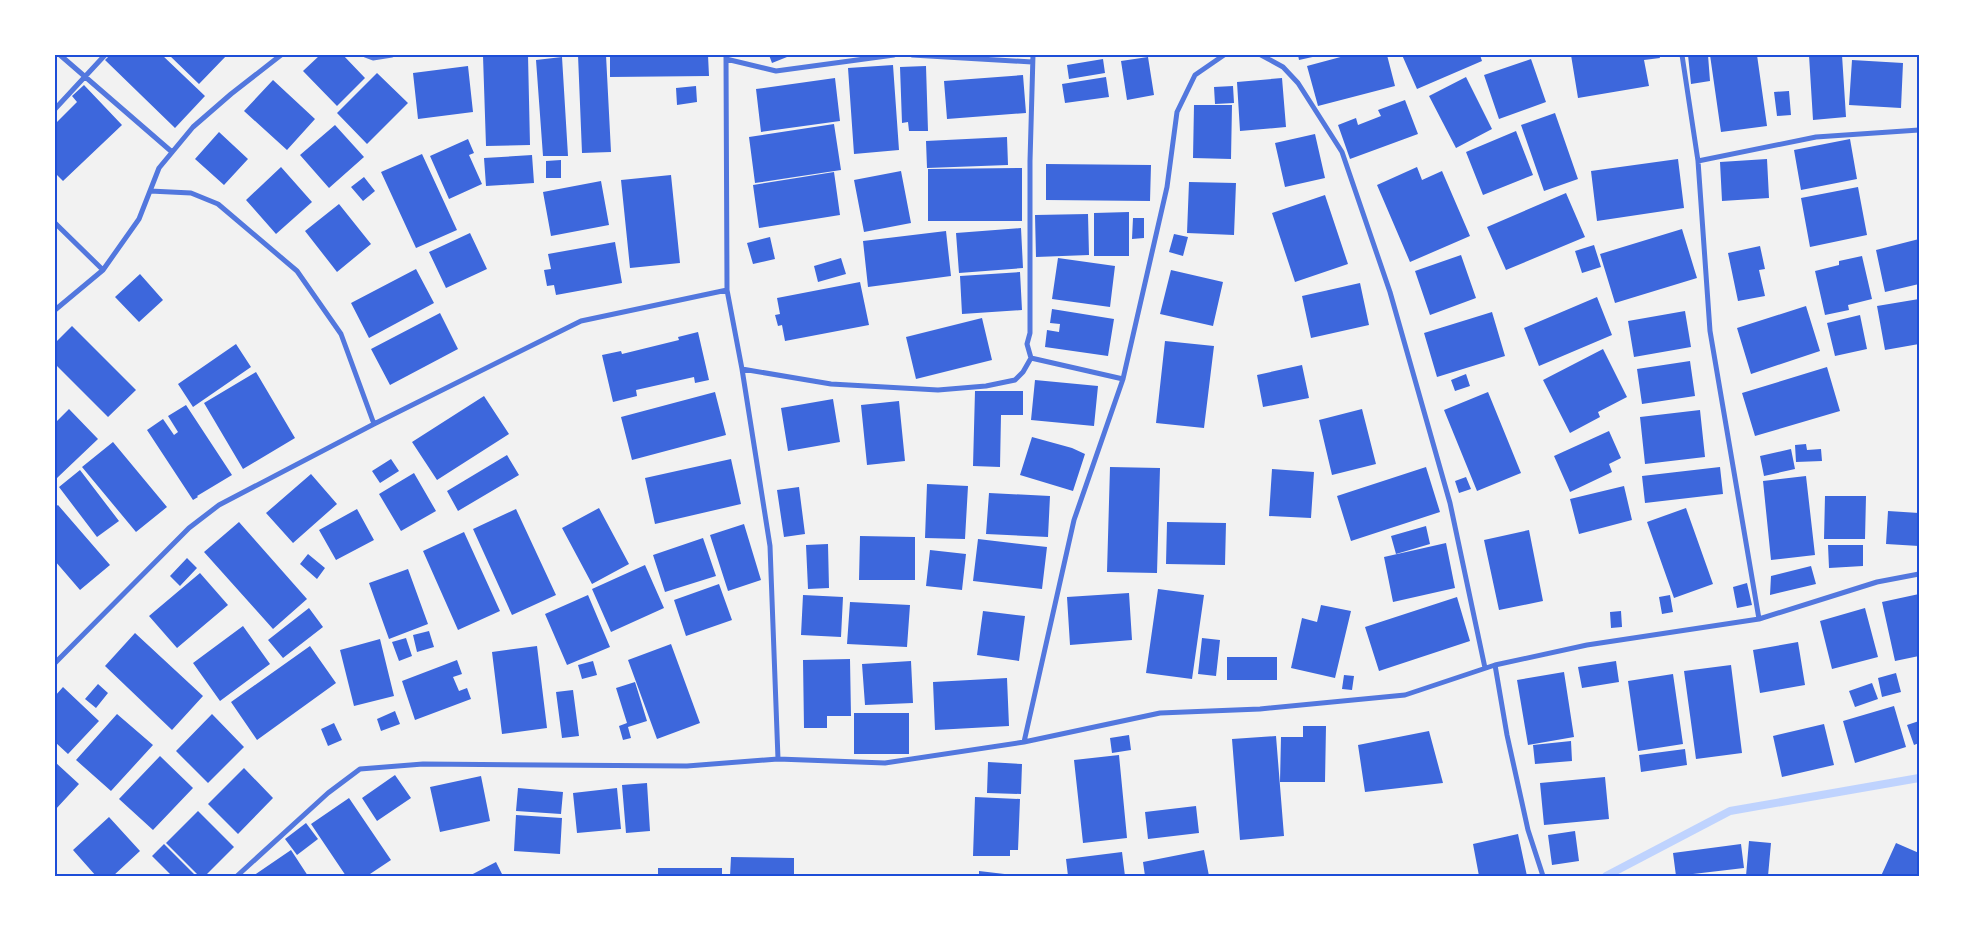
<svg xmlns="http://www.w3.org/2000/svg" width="1974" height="931" font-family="Mulish,sans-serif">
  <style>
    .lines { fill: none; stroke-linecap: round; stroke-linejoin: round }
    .stream { stroke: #bfd3fe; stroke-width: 8 }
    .building { fill: #3d67dc }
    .minor { stroke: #5277de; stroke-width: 5 }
    .neatline { fill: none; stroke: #1d4ed8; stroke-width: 2 }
  </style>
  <rect width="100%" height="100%" fill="#f2f2f2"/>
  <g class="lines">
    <path class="stream" d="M1606,876L1730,811L1919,778"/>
  </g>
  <path class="building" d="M110,55H162L205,96L175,128L105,60Z
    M169,55H227L199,84Z
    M320,55H343L365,78L337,106L303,71Z
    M514,55H528L530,145L486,146L483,56Z
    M578,55H606L611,152L582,153Z
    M610,55H708L709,76L610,77Z
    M769,55H792L772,63Z
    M1298,55H1317V56L1299,60Z
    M1348,55H1387L1395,86L1318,106L1307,66Z
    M1402,55H1480L1482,61L1417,89Z
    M1571,55H1659L1660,58L1644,60L1649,86L1578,98Z
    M1688,55H1708L1710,81L1691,84Z
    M1710,55H1757L1767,126L1721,132Z
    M1809,55H1842L1846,117L1813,120Z
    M562,57L568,156H543L536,60Z
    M1148,57L1154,95L1127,100L1121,61Z
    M1103,59L1105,73L1069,79L1067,65Z
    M1531,59L1546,102L1499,119L1484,75Z
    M1852,60L1903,63L1901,108L1849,105Z
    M893,65L899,150L854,154L848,68Z
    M468,66L473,112L418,119L413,73Z
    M926,66L928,131H909L908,122L902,123L900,67Z
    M377,73L408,103L367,144L337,113Z
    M1023,75L1026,113L947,119L944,81Z
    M1106,77L1109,97L1065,103L1062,84Z
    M1466,77L1492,129L1456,148L1429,96Z
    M835,78L840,121L761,132L756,89Z
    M1282,78L1286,127L1240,131L1237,82Z
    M273,80L315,119L287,150L244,111Z
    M84,85L122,125L63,181L55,173V124L77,102L72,96Z
    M696,86L697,102L677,105L676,88Z
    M1233,86L1234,103L1215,104L1214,87Z
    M1789,91L1791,115L1777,116L1774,92Z
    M1405,100L1418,134L1350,159L1338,125L1356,118L1358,125L1381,116L1378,110Z
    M1194,105H1232L1231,159L1193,158Z
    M1555,113L1578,179L1544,191L1521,125Z
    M834,124L841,170L755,183L749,137Z
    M335,125L364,157L329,188L300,155Z
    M1516,131L1533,175L1483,195L1466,152Z
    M219,132L248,159L224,185L195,159Z
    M1315,134L1325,178L1285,187L1275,143Z
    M1007,137L1008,165L927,168L926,141Z
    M468,139L474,153L469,155L482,184L449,199L430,156Z
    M1850,139L1857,179L1801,190L1794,150Z
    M422,154L457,230L416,248L381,172Z
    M532,155L534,183L486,186L484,158Z
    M1678,159L1684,208L1597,221L1591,171Z
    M1767,159L1769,198L1722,201L1720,162Z
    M561,160V178H546V161Z
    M1046,164L1151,165L1150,201L1046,200Z
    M281,167L312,202L276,234L246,200Z
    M1417,167L1422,180L1442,171L1470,236L1410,262L1377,185Z
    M1022,168V221H928V169Z
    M901,171L911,223L864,232L854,180Z
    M834,172L840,215L759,228L753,185Z
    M671,175L680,263L630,268L621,180Z
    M364,177L375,191L363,201L351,187Z
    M601,181L609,225L551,236L543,192Z
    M1189,182L1236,183L1234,235L1187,233Z
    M1858,187L1867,235L1810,247L1801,198Z
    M1566,193L1585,237L1506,270L1487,227Z
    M1325,195L1348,264L1295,282L1272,213Z
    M339,204L371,244L337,272L305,231Z
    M1129,212V256H1094V213Z
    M1088,214L1089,255L1036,257L1035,215Z
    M1133,218H1144V238L1132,239Z
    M1021,228L1023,268L959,273L956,233Z
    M1682,229L1697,278L1615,303L1600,254Z
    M946,231L951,276L868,287L863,241Z
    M470,233L487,269L446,288L429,252Z
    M1174,234L1188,237L1183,256L1169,252Z
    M770,237L775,259L753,264L747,243Z
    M1919,239V284L1885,292L1876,250Z
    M615,242L622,283L556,295L554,285L547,286L544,270L551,269L548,254Z
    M1594,245L1601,267L1582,273L1575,251Z
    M1760,246L1765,269L1759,270L1765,296L1738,301L1728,253Z
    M1461,255L1476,298L1430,315L1415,271Z
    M1862,256L1872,299L1848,305L1849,310L1825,315L1815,271L1839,265V261Z
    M841,258L846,274L818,282L814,266Z
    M1058,258L1115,266L1110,307L1052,299Z
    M416,269L434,303L369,338L351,303Z
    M1171,270L1223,282L1213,326L1160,314Z
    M1020,272L1022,310L962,314L960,276Z
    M140,274L163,300L139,322L115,297Z
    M860,282L869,325L785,341L782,325L778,326L775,315L780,314L777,298Z
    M1360,283L1369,325L1311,338L1302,296Z
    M1597,297L1612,335L1539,366L1524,328Z
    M1919,299V344L1885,350L1877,306Z
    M1806,306L1820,351L1751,374L1737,328Z
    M1052,309L1114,319L1108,356L1045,347L1047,330L1059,332L1060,324L1050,323Z
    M1685,311L1691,347L1634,357L1628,321Z
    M1492,312L1505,356L1437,377L1424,333Z
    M440,313L458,349L390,385L371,349Z
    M1860,315L1867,349L1835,356L1827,323Z
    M982,318L992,360L916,379L906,337Z
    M72,326L136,390L108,417L55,364V343Z
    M698,332L709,380L695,383L694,377L636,390L637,396L613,402L602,355L621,351L622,354L679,340L678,337Z
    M1165,341L1214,346L1204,428L1156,423Z
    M236,344L251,367L193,407L178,384Z
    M1603,349L1627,397L1598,412L1600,417L1570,433L1543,380Z
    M1690,361L1695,396L1642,404L1637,369Z
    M1302,365L1309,398L1263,407L1257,375Z
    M1827,367L1840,411L1755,436L1742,393Z
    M256,372L295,438L243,469L204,403Z
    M1466,374L1470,386L1455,391L1451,380Z
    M1035,380L1098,386L1094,426L1031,420Z
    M975,391H1023V415H1001L1000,467L973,466Z
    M715,392L726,435L632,460L621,417Z
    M1488,392L1521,473L1477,491L1444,410Z
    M484,396L509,434L437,480L412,442Z
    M833,399L840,442L788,451L781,408Z
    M899,401L905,461L867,465L861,405Z
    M186,405L232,475L197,496L198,497L193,500L147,430L163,419L174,435L178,432L168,416Z
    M69,409L98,439L57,478L55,476V423Z
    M1362,409L1376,464L1332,475L1319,420Z
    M1700,410L1705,457L1645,464L1640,417Z
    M1609,431L1621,458L1609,464L1612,472L1570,492L1554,456Z
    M1032,437L1072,448L1085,454L1073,491L1020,475Z
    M113,442L167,507L136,532L82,467Z
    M1806,444L1807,450L1821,449L1822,461L1796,462L1795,445Z
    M1791,449L1795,469L1764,476L1760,456Z
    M507,455L519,475L458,511L447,491Z
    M391,459L399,471L380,483L372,471Z
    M731,459L741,504L655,524L645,478Z
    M1110,467L1160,468L1157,573L1107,572Z
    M1426,467L1440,512L1351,541L1337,496Z
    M1720,467L1723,494L1645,503L1642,476Z
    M1272,469L1314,472L1311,518L1269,516Z
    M80,470L119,521L97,537L59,487Z
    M414,473L436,511L401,531L379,494Z
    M311,474L337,504L293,543L266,513Z
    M1806,476L1815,555L1771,560L1763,481Z
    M1466,477L1471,489L1459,493L1455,481Z
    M927,484L968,486L965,539L925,538Z
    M1624,486L1632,520L1579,534L1570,499Z
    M799,487L805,534L784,537L777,490Z
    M989,493L1050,496L1048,537L986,534Z
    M1825,496H1866L1865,539H1824Z
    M58,505L110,565L80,590L55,561V507Z
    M599,508L629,564L592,584L562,528Z
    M1686,508L1713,584L1674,598L1647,522Z
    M357,509L374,540L336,560L319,530Z
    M516,509L556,595L512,615L473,529Z
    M1888,511L1919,513V546L1886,544Z
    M239,522L307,599L273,629L204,552Z
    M1167,522L1226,523L1225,565L1166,564Z
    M744,524L761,580L728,591L710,535Z
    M1426,526L1430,544L1396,554L1391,536Z
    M1529,530L1543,601L1499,610L1484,540Z
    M464,532L500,611L458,630L423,551Z
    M860,536L915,537V580H859Z
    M703,538L716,576L665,592L653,555Z
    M978,539L1047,547L1042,589L973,581Z
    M1446,543L1455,588L1393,602L1384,557Z
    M828,544L829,588L808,589L806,545Z
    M1828,545H1863V566L1829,568Z
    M930,550L966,554L962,590L926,586Z
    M308,554L325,568L317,579L300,564Z
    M187,558L197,568L180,586L170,576Z
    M645,565L664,608L611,632L592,589Z
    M1811,566L1816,584L1770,595L1771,576Z
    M408,569L428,624L389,639L369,583Z
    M200,573L228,605L177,648L149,616Z
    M1747,583L1752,605L1737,608L1733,587Z
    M719,584L732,620L686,636L674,600Z
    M1158,589L1204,595L1192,679L1146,673Z
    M1129,593L1132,640L1070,645L1067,597Z
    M1919,594V656L1895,661L1882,602Z
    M588,595L610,647L567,665L545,614Z
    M803,595L843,597L841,637L801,635Z
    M1670,595L1673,612L1662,614L1659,597Z
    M1457,597L1470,641L1379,671L1365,627Z
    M850,602L910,605L907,647L847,644Z
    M1321,605L1351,611L1335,678L1291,668L1302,618L1317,622Z
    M309,608L323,627L283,658L268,640Z
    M1865,608L1878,657L1832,669L1820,621Z
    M983,611L1025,616L1019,661L977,655Z
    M1621,611L1622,627L1611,628L1610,612Z
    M243,626L270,664L220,701L193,663Z
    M429,631L434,647L417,652L413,635Z
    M135,633L203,696L172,730L105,666Z
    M406,638L412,656L399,661L392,642Z
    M1202,638L1220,640L1216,676L1198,674Z
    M380,639L394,696L354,706L340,650Z
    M1798,642L1805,685L1760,693L1753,650Z
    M671,644L700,723L657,739L628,660Z
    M310,646L336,683L257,740L231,702Z
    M537,646L547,728L502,734L492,652Z
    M1227,657H1277V680H1227Z
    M850,659L851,716H827V728H804L803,660Z
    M457,660L462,674L453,677L459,691L467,688L471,699L415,720L402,681Z
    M593,661L597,675L582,679L578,665Z
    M911,661L913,703L865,705L862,664Z
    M1616,661L1619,682L1582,688L1578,667Z
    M1731,665L1742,753L1696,759L1684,671Z
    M1564,672L1574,737L1528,745L1517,680Z
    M1896,673L1901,692L1882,697L1878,678Z
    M1673,674L1683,744L1638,751L1628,681Z
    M1344,675L1354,676L1352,690L1342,689Z
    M1007,678L1009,726L935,730L933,682Z
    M635,682L647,721L628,727L631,738L623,740L619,726L627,723L616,688Z
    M1872,683L1878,699L1855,707L1849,691Z
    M98,684L108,693L96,708L85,699Z
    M63,687L99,721L68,754L55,742V696Z
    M573,690L579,736L562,738L556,692Z
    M1894,706L1906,747L1855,763L1843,721Z
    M395,711L400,724L381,731L377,719Z
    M854,713H909V754H854Z
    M117,714L153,745L111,791L76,760Z
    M212,714L244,747L208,783L176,751Z
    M1919,721V743L1914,745L1907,725Z
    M334,723L342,740L328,746L321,729Z
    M1824,724L1834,765L1782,777L1773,736Z
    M1303,726H1326L1325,782H1280L1281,737H1303Z
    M1429,731L1443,783L1365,792L1358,745Z
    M1129,735L1131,750L1112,753L1110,738Z
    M1276,736L1284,836L1240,840L1232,739Z
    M1571,741L1572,761L1535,764L1533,745Z
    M1685,749L1687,765L1641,772L1639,755Z
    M1119,755L1127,838L1083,843L1074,760Z
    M160,756L193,788L153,830L119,799Z
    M55,762L79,784L55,810Z
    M988,762L1022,764L1021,794L987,793Z
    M244,768L273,798L238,834L208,804Z
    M395,775L411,798L377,821L362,798Z
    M481,776L490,821L440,832L430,787Z
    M1605,777L1609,819L1544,825L1540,783Z
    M647,783L650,831L626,833L622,785Z
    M518,788L563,792L561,814L516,811Z
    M617,788L621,829L577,833L573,793Z
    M975,797L1020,799L1018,850H1010V856H973Z
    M349,798L391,860L367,876H346L311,824Z
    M1196,806L1199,833L1148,839L1145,812Z
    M198,811L234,847L205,876H199L166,843Z
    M516,815L562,818L560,854L514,851Z
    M109,817L140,851L113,876H96L73,850Z
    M306,823L318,839L297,855L285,839Z
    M1575,831L1579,861L1552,865L1548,835Z
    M1518,834L1527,876H1479L1473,844Z
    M1749,841L1771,843L1768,876H1746Z
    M1896,843L1919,853V876H1881Z
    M164,844L196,876H172L152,856Z
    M1741,844L1744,868L1676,876L1673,853Z
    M291,850L308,876H253Z
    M1204,850L1209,876H1145L1143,862Z
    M1122,852L1125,876H1068L1066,859Z
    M731,857L794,858V876H730Z
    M496,862L503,876H469Z
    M658,868H722V876H658Z
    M979,871L1013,875V876H979Z"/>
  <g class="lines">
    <path class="minor" d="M60,55L172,152
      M365,55L373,58L392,55
      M726,55L727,290L742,369L770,546L778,759
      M912,55L1032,62
      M1261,55L1283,67L1298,83L1342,152L1390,292L1450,503L1485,668
      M1682,55L1698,161L1710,331L1759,619
      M726,59L776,71L894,55
      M55,109L105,55
      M1698,161L1816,137L1919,130
      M150,191L191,193L218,204L297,271L341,334L374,424
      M55,223L103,270
      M55,310L103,270L139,219L159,168L193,127L231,94L281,55
      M1031,358L1123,379
      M742,369L831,384L938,390L986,386L1015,380L1023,372L1031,358L1027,344L1030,333V161L1033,55
      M55,663L189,528L219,505L374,424L581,321L727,290
      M1495,665L1507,735L1528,830L1543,876
      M1024,742L1074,520L1123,379L1167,187L1177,112L1195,75L1224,55
      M237,876L328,793L360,769L423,764L687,766L778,759L885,763L1024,742L1160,713L1260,709L1405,695L1495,665L1587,645L1759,619L1877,582L1919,574"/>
  </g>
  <rect width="1974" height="931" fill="none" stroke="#ffffff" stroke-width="112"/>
  <rect x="56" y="56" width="1862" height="819" class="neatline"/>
</svg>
